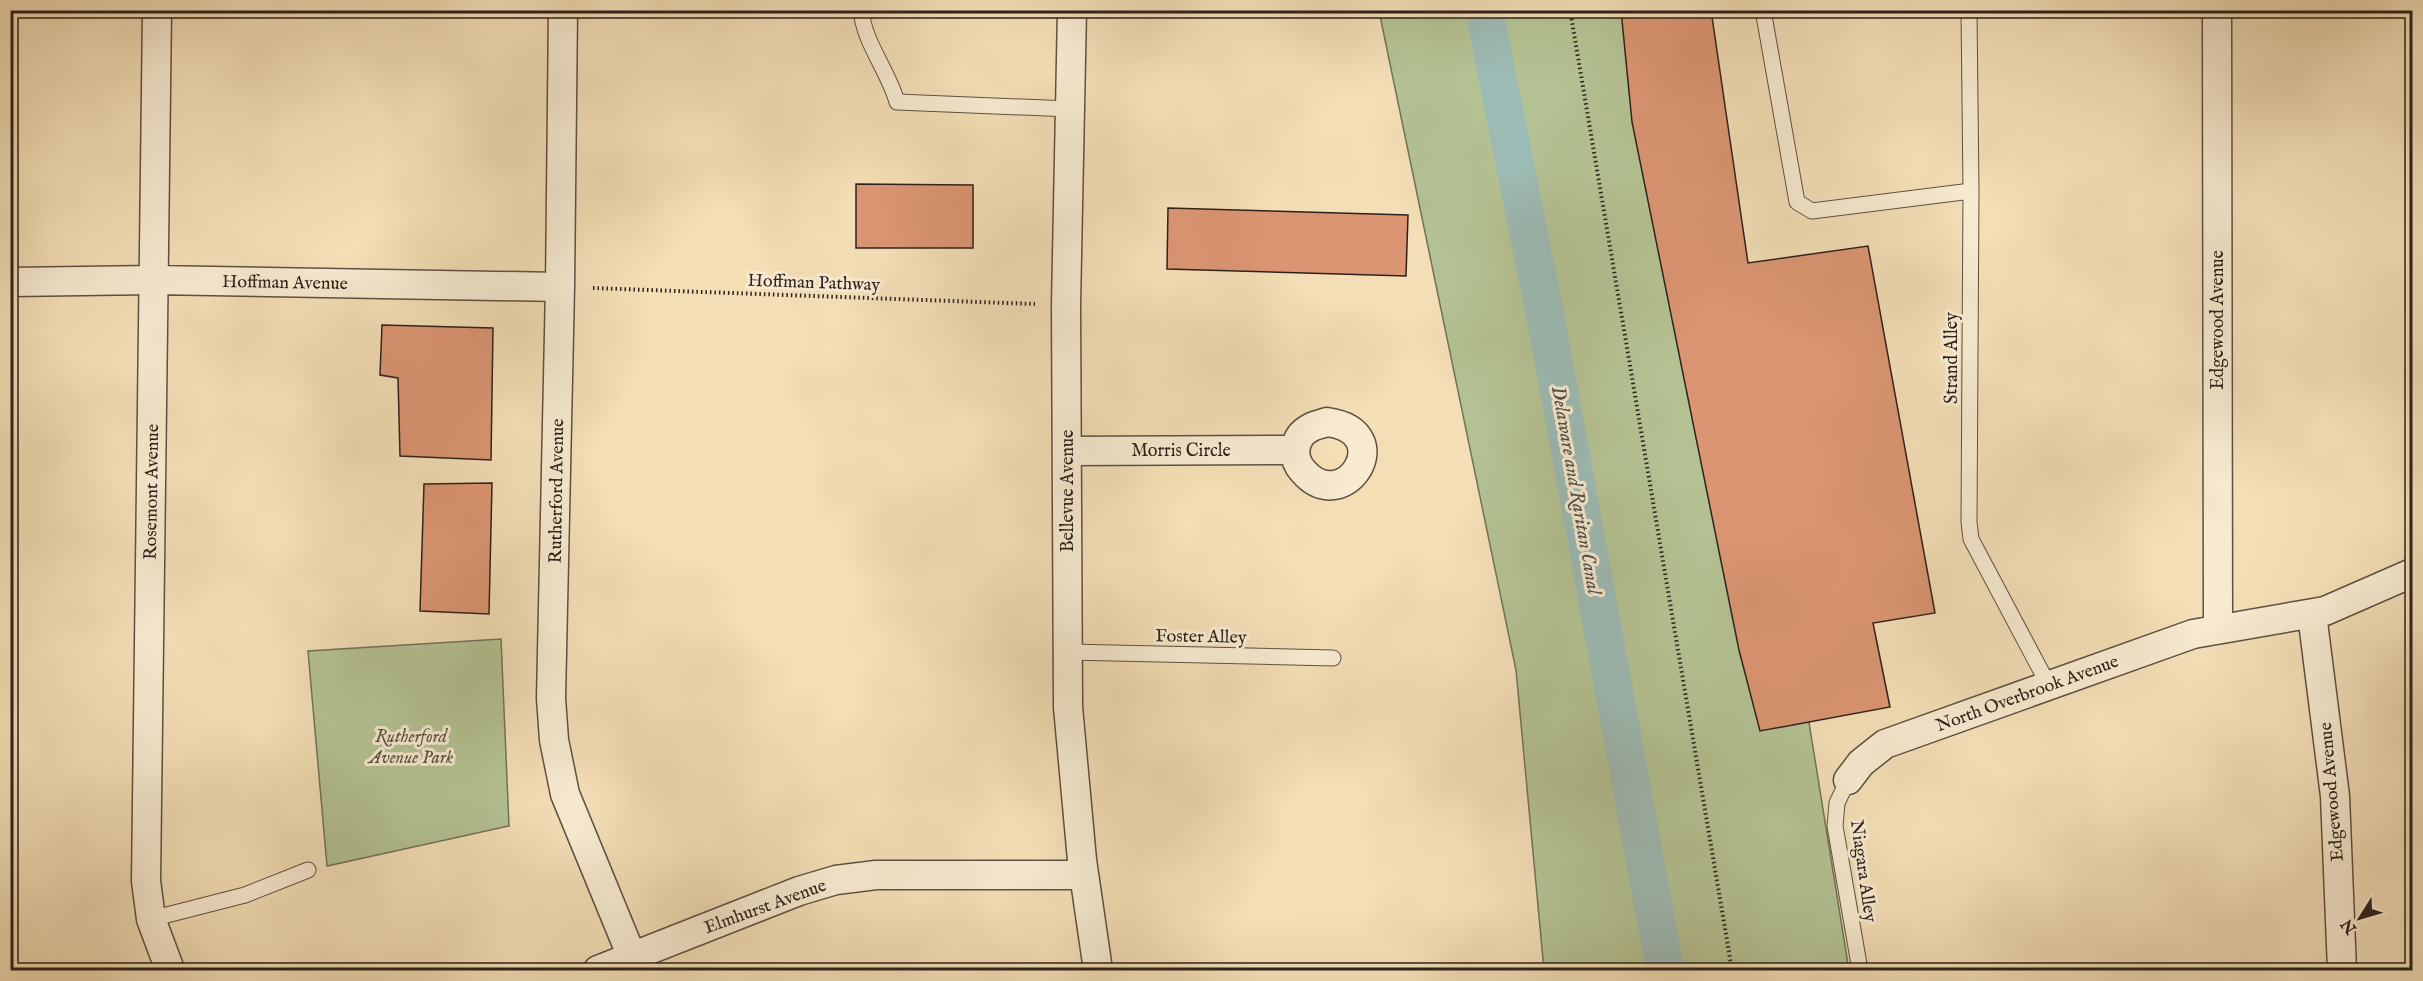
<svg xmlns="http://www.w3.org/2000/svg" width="2423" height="981" font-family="'IM FELL English',serif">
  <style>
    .green { fill: #b4c293; stroke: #707258; stroke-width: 1.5 }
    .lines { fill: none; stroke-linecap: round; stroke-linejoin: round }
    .canal { stroke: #9dbbb5; stroke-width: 38 }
    .building { fill: #db9572; stroke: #2d211c; stroke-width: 1.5 }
    .lane-casing { stroke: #5e5042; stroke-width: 17 }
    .street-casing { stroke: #5e5042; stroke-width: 31 }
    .path { stroke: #2d211c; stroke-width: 4; stroke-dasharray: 1.5 3; stroke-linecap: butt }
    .lane { stroke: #f7ead0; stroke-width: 15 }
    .street { stroke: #f7ead0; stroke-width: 28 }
    .labels { text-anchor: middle; stroke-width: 6; stroke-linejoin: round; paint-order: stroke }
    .street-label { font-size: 18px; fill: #2d211c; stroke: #f7ead0 }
    .park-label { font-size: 18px; font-style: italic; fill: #565140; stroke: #f7ead0 }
    .water-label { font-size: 20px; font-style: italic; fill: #4f4f4a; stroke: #f7ead0 }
  </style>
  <rect width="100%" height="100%" fill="#f3deb6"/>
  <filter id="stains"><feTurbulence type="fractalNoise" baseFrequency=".00333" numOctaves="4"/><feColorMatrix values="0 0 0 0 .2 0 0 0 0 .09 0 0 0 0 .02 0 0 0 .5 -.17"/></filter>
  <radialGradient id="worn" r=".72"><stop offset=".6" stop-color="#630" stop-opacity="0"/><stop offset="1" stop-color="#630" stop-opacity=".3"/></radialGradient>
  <path class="green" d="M1379,11H1637L1805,698L1849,970H1544L1516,670Z
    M501,639L509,826L327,866L308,651Z"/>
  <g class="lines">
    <path class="canal" d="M1484,10L1546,320L1665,970"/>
  </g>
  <path class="building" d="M1621,10H1711L1748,263L1868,246L1935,613L1873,623L1890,707L1760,731L1739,650L1632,122Z
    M856,184L973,185V248H856Z
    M1168,208L1408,215L1406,276L1167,269Z
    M382,325L493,328L491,460L400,456L398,378L380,375Z
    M492,483L489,614L420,611L424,484Z"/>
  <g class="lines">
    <g class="lane-casing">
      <path id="lane" d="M861,10C864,43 888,70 897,102L1070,109
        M1763,10L1797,202L1812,211L1971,191
        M1969,10L1971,191L1969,522L1971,539L2049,686
        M1068,652L1333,658
        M1848,780L1837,803L1835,826L1860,970
        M151,919L245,895L308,870"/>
    </g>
    <g class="street-casing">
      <path id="street" d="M157,10L146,881L151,919L170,970
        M563,10L560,287L551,698L554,740L565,794L632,957
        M1072,10L1066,305L1068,707L1082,860L1098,970
        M2217,10L2218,629
        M10,282L154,280L560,287
        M1327,422C1400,432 1344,519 1303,471C1291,458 1293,437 1310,428C1314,425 1322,424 1327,422Z
        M1068,451L1294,450
        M2312,614L2335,796L2342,970
        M1848,780L1861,763L1885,744L2193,634L2325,611L2412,573
        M598,970L799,891L836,880L876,875H1083"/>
    </g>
    <path class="path" d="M1570,10L1732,970
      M593,288L1035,304"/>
    <use href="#lane" class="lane"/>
    <use href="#street" class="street"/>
  </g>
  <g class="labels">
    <g class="street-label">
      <text transform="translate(285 282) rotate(1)" y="6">Hoffman Avenue</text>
      <text transform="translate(814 282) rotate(2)" y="6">Hoffman Pathway</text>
      <text transform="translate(2217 320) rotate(-90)" y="6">Edgewood Avenue</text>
      <text transform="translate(1951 358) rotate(-90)" y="6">Strand Alley</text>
      <text x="1181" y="456">Morris Circle</text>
      <text transform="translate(556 491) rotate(-89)" y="6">Rutherford Avenue</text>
      <text transform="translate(1067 491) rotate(-90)" y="6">Bellevue Avenue</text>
      <text transform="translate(151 492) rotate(-89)" y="6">Rosemont Avenue</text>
      <text transform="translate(1201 636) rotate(1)" y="6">Foster Alley</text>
      <text transform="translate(2027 693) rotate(-20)" y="6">North Overbrook Avenue</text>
      <text transform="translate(2331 792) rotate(-95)" y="6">Edgewood Avenue</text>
      <text transform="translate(1864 871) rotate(82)" y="6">Niagara Alley</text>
      <text transform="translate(765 906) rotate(-20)" y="6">Elmhurst Avenue</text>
    </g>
    <g class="park-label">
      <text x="411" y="742">Rutherford<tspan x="411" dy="21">Avenue Park</tspan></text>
    </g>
    <g class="water-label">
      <text transform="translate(1577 490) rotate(80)" y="7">Delaware and Raritan Canal</text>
    </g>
  </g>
  <rect width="2423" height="981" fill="none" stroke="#f3deb6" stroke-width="36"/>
  <rect x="12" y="12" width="2399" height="957" fill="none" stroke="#2d211c" stroke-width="3"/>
  <rect x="18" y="18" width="2387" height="945" fill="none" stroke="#2d211c" stroke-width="1.5"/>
  <g transform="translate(2360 918) rotate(233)" stroke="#f7ead0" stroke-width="4.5" paint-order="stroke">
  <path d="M0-4.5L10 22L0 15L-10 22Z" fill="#2d211c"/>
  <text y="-9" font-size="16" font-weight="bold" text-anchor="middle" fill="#2d211c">N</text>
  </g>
  <rect width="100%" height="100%" filter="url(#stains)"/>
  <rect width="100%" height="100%" fill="url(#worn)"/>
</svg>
